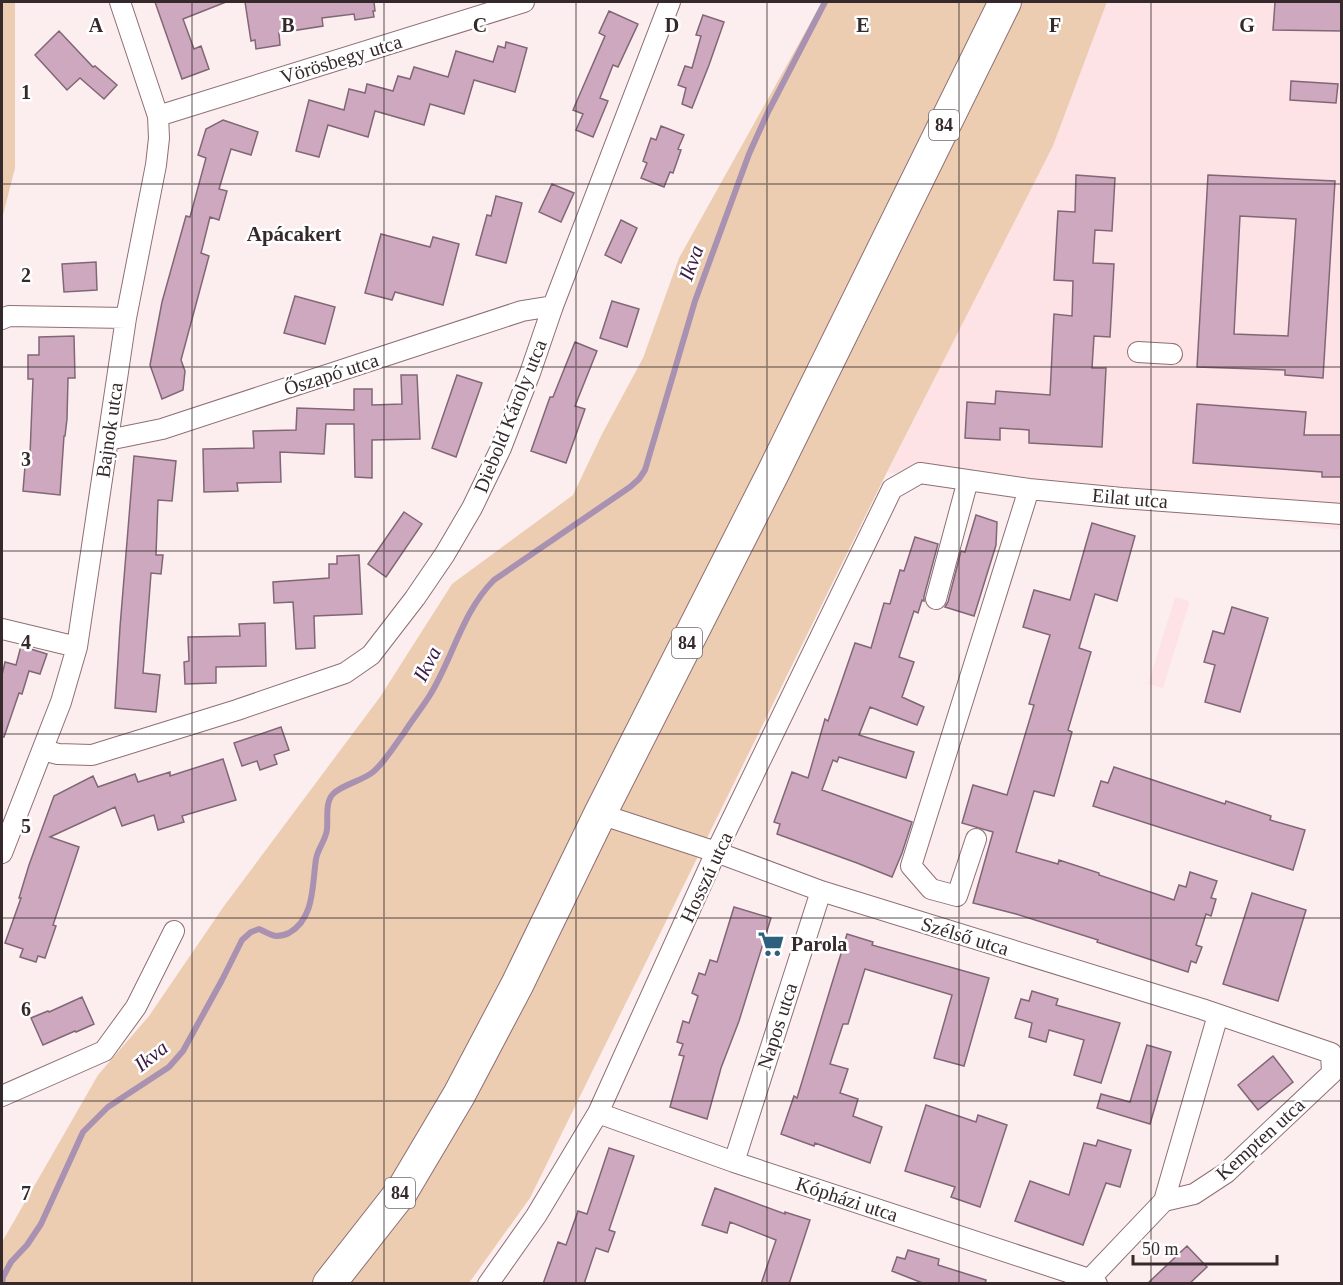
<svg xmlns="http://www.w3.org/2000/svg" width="1343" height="1285" font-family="Georgia,serif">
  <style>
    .built { fill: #fee3e6 }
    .green { fill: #edcdb2 }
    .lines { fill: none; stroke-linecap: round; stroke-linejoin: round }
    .stream { stroke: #a991b1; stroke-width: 6 }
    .building { fill: #cea8be; stroke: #816776; stroke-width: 1.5; fill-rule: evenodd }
    .minor-casing { stroke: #8e6f73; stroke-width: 22 }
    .primary-casing { stroke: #8e6f73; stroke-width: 34 }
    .minor { stroke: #fff; stroke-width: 20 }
    .primary { stroke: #fff; stroke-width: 32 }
    .grid { fill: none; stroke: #36292b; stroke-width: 1.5; stroke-opacity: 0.55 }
    .labels { text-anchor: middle; stroke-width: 5; stroke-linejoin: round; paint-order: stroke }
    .shield { fill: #fff; stroke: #72696b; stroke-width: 1.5 }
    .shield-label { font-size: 18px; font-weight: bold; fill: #36292b }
    .street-label { font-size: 20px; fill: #36292b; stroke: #fff }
    .poi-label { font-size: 20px; font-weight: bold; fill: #36292b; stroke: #fff; text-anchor: start }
    .neighbourhood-label { font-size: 21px; font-weight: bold; fill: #36292b; stroke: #fff }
    .water-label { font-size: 21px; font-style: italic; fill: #3a1a45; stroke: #fff }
    .grid-label { font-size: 20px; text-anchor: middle; font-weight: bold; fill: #36292b; stroke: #fff; stroke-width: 5; stroke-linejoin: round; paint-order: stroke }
  </style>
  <rect width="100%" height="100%" fill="#fceeef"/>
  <path class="built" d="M1107,2H1341V530L887,472L1053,146Z
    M1175,597L1190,601L1163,688L1148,684Z"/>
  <path class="green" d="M2,2H15V168L2,219Z
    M822,2H1107L1053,146L887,472L530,1198L469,1283L2,1284V1242L98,1075L149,1016L224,906L380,697L452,584L573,495L602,434L643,358L679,258Z"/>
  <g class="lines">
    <path class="stream" d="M2,1284L3,1277L11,1262L27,1245L41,1224L83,1132L108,1107L169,1067L183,1051L222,980L242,940L251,932L259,929C264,931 270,935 276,936C281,936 285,935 289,933C315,918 312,885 316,859C318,848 326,840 327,829C328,819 325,802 333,794C341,785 362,781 373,772C385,762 394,746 404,733C412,720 422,708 430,695C453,658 462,612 494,580L630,487L639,479L645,470L695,301L749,154L768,112L825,2"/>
  </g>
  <path class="building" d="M155,2H226L183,19L194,49L201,46L209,69L182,79Z
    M245,2H374L375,11H373L374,17L355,20L354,14L322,18L323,26L279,33L280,45L256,49L255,40L251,41Z
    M1275,2H1341V31L1273,30Z
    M609,11L638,24L618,67L613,65L600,98L608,101L593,137L576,130L583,114L573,110L605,36L599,33Z
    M703,15L724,22L709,65L692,108L682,104L686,88L678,85L685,66L692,68L701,36L696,35Z
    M59,31L93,67L95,66L117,85L104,99L80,78L67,90L35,55Z
    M506,42L527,48L515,92L474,80L464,114L430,104L424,125L375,111L368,137L328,125L319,157L296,151L309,100L344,110L349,89L365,93L367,84L393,91L398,76L410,79L414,67L448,77L456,51L493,62L498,46L505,48Z
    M1291,81L1338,84L1336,103L1290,100Z
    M223,120L258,132L251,155L231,149L219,189L227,191L219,220L210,217L201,253L209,256L181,360L185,371L183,390L162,399L150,365L162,302L186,216L190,217L206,158L198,155L206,129Z
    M661,126L684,135L678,149L681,150L673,173L670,172L664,187L641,178L647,163L643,161L651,138L656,140Z
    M1076,175L1115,178L1112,231L1095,230L1093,263L1114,264L1110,337L1094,336L1092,368H1106L1102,447L1029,443V430L1000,428V440L965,438L967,402L995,404L996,391L1050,395L1054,314L1072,316L1073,281L1054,280L1058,211L1075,212Z
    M1208,175L1335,181L1323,378L1285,375V370L1197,367ZM1240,216L1296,219L1288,336L1234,334Z
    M552,184L574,193L561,222L539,212Z
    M496,196L522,203L506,263L476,255L487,215L491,216Z
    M621,220L637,228L621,263L605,255Z
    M381,234L430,247L433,237L459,244L443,305L395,292L392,300L365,293Z
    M96,262L97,290L64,292L62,264Z
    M295,296L335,307L325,344L284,333Z
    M612,301L639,309L627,347L600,338Z
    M74,336L75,378H68L67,419L65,436H64L60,495L23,491L26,454L30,455L33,379H28V355H39V337Z
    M575,342L597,351L575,406L585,409L566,463L531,451L550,397H553Z
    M401,375H417L420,439L372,440V478L355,477L354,424H326L324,454L280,452L281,482L237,483L238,491L204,492L203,449L254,448L253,431L296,430L297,408L354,410V389H372V405L402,404Z
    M457,375L482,383L456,457L432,448Z
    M1197,404L1306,412L1304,435H1341V477H1322V472L1193,463Z
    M134,456L176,461L172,501L158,500L156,555H163L161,574L151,573L149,600L143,673L160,675L156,712L115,708L120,627Z
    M404,512L422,524L386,577L368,564Z
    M976,515L997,522L996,545L974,616L945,607L948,602L961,551L965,552Z
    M1092,523L1135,536L1117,601L1095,594L1079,648L1091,652L1068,730L1072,732L1054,796L1034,791L1016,852L1058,864L1059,860L1099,873V875L1174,900L1179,885L1186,887L1190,872L1217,881L1211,898L1216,899L1211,916L1206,914L1196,945L1202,947L1196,963L1191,961L1188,972L1097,942L1098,940L1016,914L973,903L993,832L962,823L973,785L1007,795L1034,705L1029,704L1050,635L1023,627L1034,590L1070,600Z
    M915,537L938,544L924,596V601L922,600L918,613L914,611L899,657L914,662L902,697L924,707L917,725L870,707L859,735L914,752L906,778L839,757L837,762L833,760L822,790L912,822L902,853L892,877L857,863L777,834L780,824L774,822L792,772L808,778L825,719L828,721L855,643L871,648L884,603L890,604L900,570L904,571Z
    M359,555L362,614L314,616L315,648L296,649L293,602L274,603L273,582L329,578V564H337V556Z
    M1232,607L1268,618L1240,712L1205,702L1215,665L1204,662L1213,631L1224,634Z
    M265,623L266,666L216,667V683L185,684L184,662L189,661L188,637L240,636L239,624Z
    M21,646L47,654L40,674L29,671L22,694L19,693L4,737H2V675L5,662L16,665Z
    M281,727L289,750L274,755L277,764L260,770L257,761L242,766L234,743Z
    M223,759L236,800L182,816L184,822L158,830L154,815L122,826L115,807L50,837L79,847L53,925L56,926L45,958L38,956L36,962L20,957L23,949L5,943L21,898H19L29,865L54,796L93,776L98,787L135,774L138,782L170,772V776Z
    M1114,767L1225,804L1226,801L1271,816L1270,820L1305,830L1293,870L1093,806L1101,781L1108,783Z
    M1252,893L1306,910L1278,1001L1223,984Z
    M734,907L771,918L739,1021L721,1068L707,1119L670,1107L684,1056L679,1055L683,1044L677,1042L683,1021L689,1023L698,996L692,993L699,973L705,975L710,960L717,962Z
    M847,934L873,942L872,945L989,978L964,1066L934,1058L952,995L865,969L848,1024H843L830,1064L848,1069L840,1093L858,1099L853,1116L882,1127L870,1163L815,1143L814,1146L781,1134L794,1096L797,1098Z
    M1032,991L1058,999L1056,1005L1120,1023L1101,1083L1074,1075L1084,1040L1049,1030L1046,1042L1029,1037L1032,1023L1015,1018L1021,999L1029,1001Z
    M82,997L94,1024L76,1032L75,1031L43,1045L31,1018L48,1011L49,1012Z
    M1147,1045L1171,1052L1150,1124L1097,1108L1101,1094L1130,1102Z
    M1273,1056L1293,1082L1258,1110L1238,1085Z
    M926,1105L976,1122L978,1115L1007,1125L980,1207L951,1197L955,1187L905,1171Z
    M1098,1140L1131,1150L1120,1187L1106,1183L1083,1245L1015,1221L1030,1181L1069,1195L1084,1143L1096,1146Z
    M609,1148L634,1156L609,1230L615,1232L608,1252L596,1248L584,1284H543L558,1242L566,1245L578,1211L587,1214Z
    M715,1188L785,1214V1212L810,1220L789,1284H761L776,1240L730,1222L727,1233L702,1225Z
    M1187,1246L1207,1267L1189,1284H1147Z
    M908,1250L939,1259L938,1265L986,1280L985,1284H925L892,1271L897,1257L905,1259Z"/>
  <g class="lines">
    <g class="minor-casing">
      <path id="minor" d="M158,116L524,2
        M2,319L9,316L126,318
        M1138,352L1172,354
        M108,440L162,429L522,311L553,306
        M936,599L968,480
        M2,629L77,647
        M43,750L58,754L92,755L237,710L345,673L371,655L415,598L445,554L472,508L501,448L530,373L553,306L670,2
        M600,814L716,852L821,891L1202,1009L1331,1053L1332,1073L1226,1173L1194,1194L1164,1201
        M976,839L957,896L931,889L911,866L1029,489
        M2,853L61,702L77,647L126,318L156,165L159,138L158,116L120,2
        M2,1096L104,1051L136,1007L174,931
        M598,1113L734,1162L1089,1279L1097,1284
        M734,1162L821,891
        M488,1284L536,1216L598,1113L716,852L892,489L920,473L1029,489L1122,498L1342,514
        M1085,1284L1164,1201L1218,1015"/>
    </g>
    <g class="primary-casing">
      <path id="primary" d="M329,1284L402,1191L459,1095L517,985L600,814L773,473L1005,2"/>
    </g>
    <use href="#minor" class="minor"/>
    <use href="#primary" class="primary"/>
  </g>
  <path class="grid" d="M192,2V1284M384,2V1284M576,2V1284M767,2V1284M959,2V1284M1151,2V1284M2,184H1342M2,367H1342M2,551H1342M2,734H1342M2,918H1342M2,1101H1342"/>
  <defs>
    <g id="supermarket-bare" transform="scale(2.07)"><path d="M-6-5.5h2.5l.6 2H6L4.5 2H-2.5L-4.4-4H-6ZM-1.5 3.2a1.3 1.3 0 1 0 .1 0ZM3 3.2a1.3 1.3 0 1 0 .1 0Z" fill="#2e5f7d" stroke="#fff" stroke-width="2.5" paint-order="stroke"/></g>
  </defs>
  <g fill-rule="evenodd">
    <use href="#supermarket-bare" x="771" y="944"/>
  </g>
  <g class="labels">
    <g class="shield">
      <rect x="929" y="110" width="30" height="30" rx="4.5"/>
      <rect x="672" y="628" width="30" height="30" rx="4.5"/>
      <rect x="385" y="1178" width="30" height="30" rx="4.5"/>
    </g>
    <g class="shield-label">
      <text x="944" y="131">84</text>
      <text x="687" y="649">84</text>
      <text x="400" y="1199">84</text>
    </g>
    <g class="street-label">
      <text transform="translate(341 59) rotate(-17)" y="7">Vörösbegy utca</text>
      <text transform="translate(331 374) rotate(-18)" y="7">Őszapó utca</text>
      <text transform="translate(510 416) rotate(-68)" y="7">Diebold Károly utca</text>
      <text transform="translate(109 430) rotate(-82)" y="7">Bajnok utca</text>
      <text transform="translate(1130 498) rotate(5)" y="7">Eilat utca</text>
      <text transform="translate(706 877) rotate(-65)" y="7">Hosszú utca</text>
      <text transform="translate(965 936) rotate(17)" y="7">Szélső utca</text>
      <text transform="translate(777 1026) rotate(-72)" y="7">Napos utca</text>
      <text transform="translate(1260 1139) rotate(-42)" y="7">Kempten utca</text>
      <text transform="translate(847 1199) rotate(18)" y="7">Kópházi utca</text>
    </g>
    <g class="poi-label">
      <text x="791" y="951">Parola</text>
    </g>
    <g class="neighbourhood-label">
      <text x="294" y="241">Apácakert</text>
    </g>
    <g class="water-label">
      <text transform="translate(691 263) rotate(-70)" y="7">Ikva</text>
      <text transform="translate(427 664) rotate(-63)" y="7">Ikva</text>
      <text transform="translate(151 1056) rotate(-38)" y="7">Ikva</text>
    </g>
  </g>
  <g class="grid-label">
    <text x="96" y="32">A</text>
    <text x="288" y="32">B</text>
    <text x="480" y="32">C</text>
    <text x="672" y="32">D</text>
    <text x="863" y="32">E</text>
    <text x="1055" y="32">F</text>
    <text x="1247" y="32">G</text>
    <text x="26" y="99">1</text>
    <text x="26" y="282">2</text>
    <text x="26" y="466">3</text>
    <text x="26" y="649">4</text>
    <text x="26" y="833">5</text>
    <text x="26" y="1016">6</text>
    <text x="26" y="1200">7</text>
  </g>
  <rect width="1343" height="1285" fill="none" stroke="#36292b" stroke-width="6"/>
  <path d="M1133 1255v9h144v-9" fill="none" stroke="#36292b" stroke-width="3"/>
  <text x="1142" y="1255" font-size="18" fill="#36292b" stroke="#ffffff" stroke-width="4.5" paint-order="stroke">50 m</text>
</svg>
